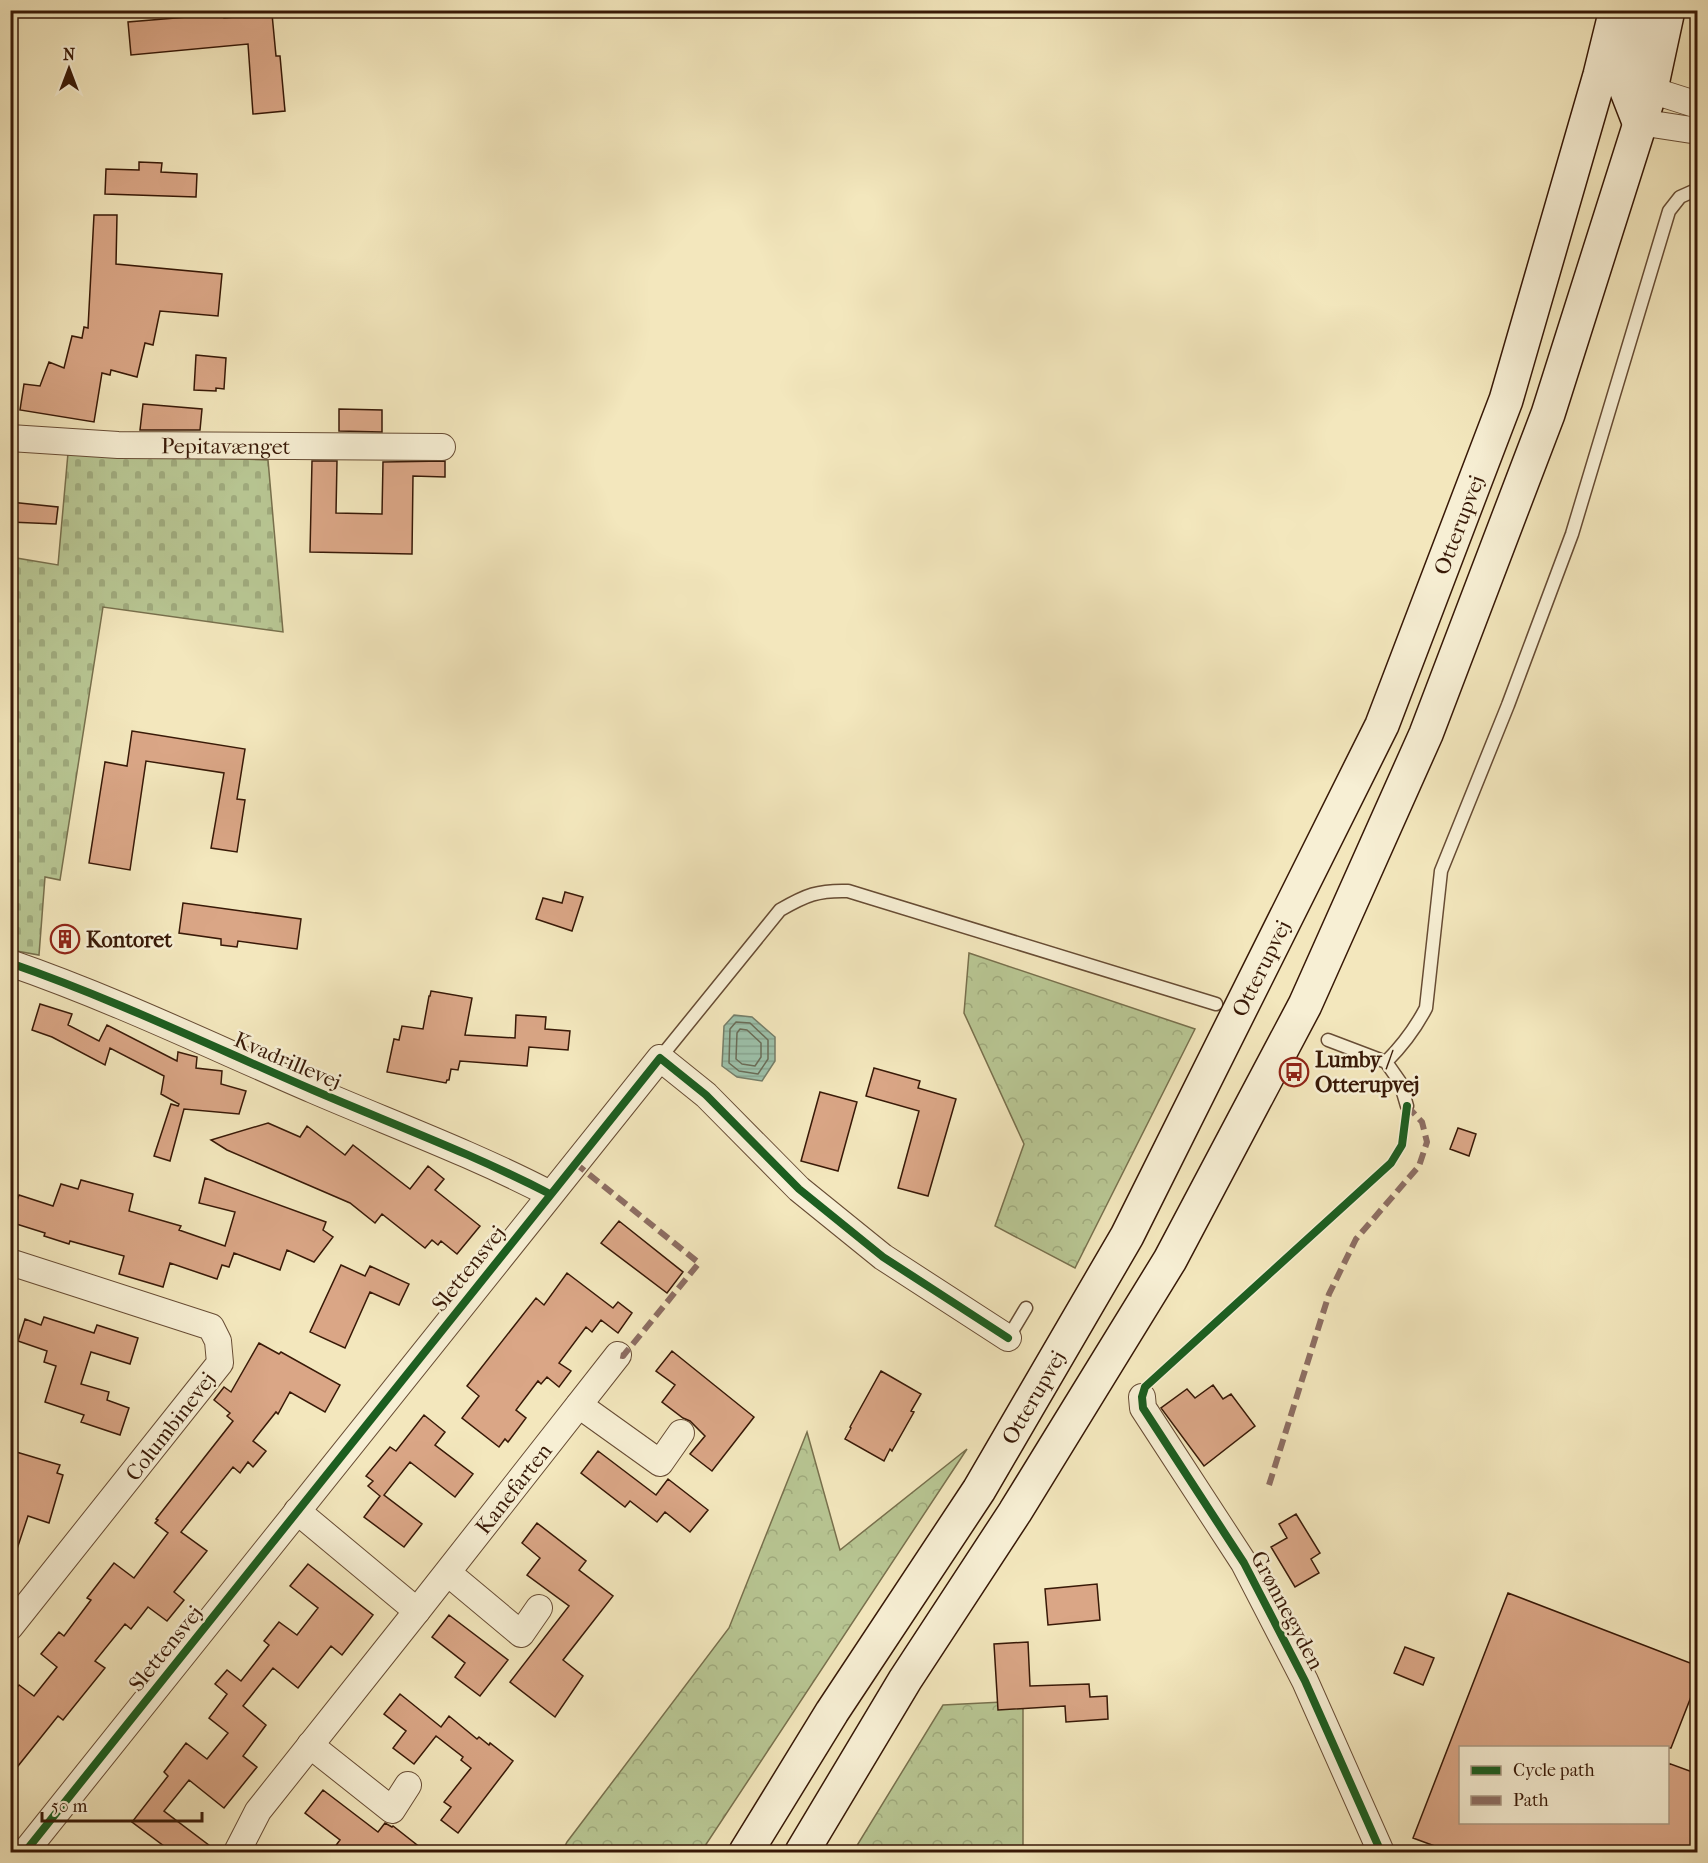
<svg xmlns="http://www.w3.org/2000/svg" width="1708" height="1863" font-family="'IM FELL French Canon',serif">
  <style>
    .forest { fill: url(#forest-crowns); stroke: #78704d; stroke-width: 1.5 }
    .cemetery { fill: url(#cemetery-stones); stroke: #78704d; stroke-width: 1.5 }
    .water { fill: url(#water-rules); stroke: #757e69; stroke-width: 1.5 }
    .lines { fill: none; stroke-linecap: round; stroke-linejoin: round }
    .shore { stroke: #6a6d58; stroke-width: 1.5 }
    .building { fill: #daa686; stroke: #381907; stroke-width: 1.5 }
    .service-casing { stroke: #674c34; stroke-width: 15 }
    .minor-casing { stroke: #674c34; stroke-width: 28 }
    .secondary-casing { stroke: #381907; stroke-width: 36 }
    .service { stroke: #f7efd4; stroke-width: 12 }
    .minor { stroke: #f7efd4; stroke-width: 26 }
    .secondary { stroke: #f7efd4; stroke-width: 33 }
    .quiet { stroke: #8d6e63; stroke-width: 6; stroke-dasharray: 12 6; stroke-linecap: butt }
    .cycleway-casing { stroke: #f7efd4; stroke-width: 11 }
    .cycleway { stroke: #1b5e20; stroke-width: 8 }
    .labels { text-anchor: middle; stroke-width: 5; stroke-linejoin: round; paint-order: stroke }
    .street-label { font-size: 22px; fill: #381907; stroke: #f7efd4 }
    .poi-label { font-size: 22px; font-weight: bold; fill: #381907; stroke: #f7efd4; text-anchor: start }
  </style>
  <defs>
    <pattern id="forest-crowns" width="20" height="18" patternUnits="userSpaceOnUse" patternTransform="scale(1.5)"><rect width="20" height="18" fill="#b8c693"/><path d="M2 6a3 3 0 1 1 6 0M12 15a3 3 0 1 1 6 0" fill="none" stroke="#9faa7d"/></pattern>
    <pattern id="cemetery-stones" width="16" height="16" patternUnits="userSpaceOnUse" patternTransform="scale(1.5)"><rect width="16" height="16" fill="#b8c693"/><path d="M2 7V4a2 2 0 0 1 4 0v3zM10 15v-3a2 2 0 0 1 4 0v3z" fill="#9faa7d"/></pattern>
    <pattern id="water-rules" width="6" height="5" patternUnits="userSpaceOnUse" patternTransform="scale(1.5)"><rect width="6" height="5" fill="#9dc1aa"/><path d="M0 2.5h6" fill="none" stroke="#88a591"/></pattern>
  </defs>
  <rect width="100%" height="100%" fill="#f3e7bd"/>
  <filter id="stains"><feTurbulence type="fractalNoise" baseFrequency=".00333" numOctaves="4"/><feColorMatrix values="0 0 0 0 .2 0 0 0 0 .09 0 0 0 0 .02 0 0 0 .5 -.17"/></filter>
  <radialGradient id="worn" r=".72"><stop offset=".6" stop-color="#630" stop-opacity="0"/><stop offset="1" stop-color="#630" stop-opacity=".3"/></radialGradient>
  <path class="forest" d="M969,953L1195,1029L1075,1268L995,1226L1024,1144L964,1013Z
    M807,1432L840,1550L967,1449L701,1852H562L567,1842L729,1628Z
    M1023,1701V1852H853L943,1705Z"/>
  <path class="cemetery" d="M68,453L268,460L283,632L103,607L60,880L45,877L39,955L11,950L10,557L58,565Z"/>
  <path class="water" d="M734,1015L752,1017L775,1037V1061L762,1081L737,1077L722,1066L724,1026Z"/>
  <g class="lines">
    <path class="shore" d="M736,1022L750,1023L768,1040V1059L758,1074L739,1071L729,1063L730,1029Z
      M740,1029L747,1030L761,1043V1057L755,1066L742,1064L736,1059L737,1033Z"/>
  </g>
  <path class="building" d="M223,14L224,18L272,14L276,56H280L285,111L253,114L248,44L131,55L128,22Z
    M139,162L162,163L161,172L197,174L196,197L105,194L106,169L139,170Z
    M94,215H117L116,264L222,274L218,316L160,311L153,345L145,343L137,377L111,370L110,375L102,373L94,422L20,410L24,384L40,386L49,362L64,368L72,336L82,338L84,327L88,328Z
    M196,355L226,358L224,389L216,388V391L194,390Z
    M143,404L202,409L200,430H140Z
    M339,409L382,410V432L339,431Z
    M312,461H337L336,513L382,514L383,462L445,461V477L413,476L412,554L310,552Z
    M10,502L58,507L56,524L10,522Z
    M132,731L245,749L237,799L245,800L237,852L211,848L224,773L146,761L130,870L89,863L105,762L127,766Z
    M565,892L583,897L572,931L536,919L543,898L562,903Z
    M183,903L301,919L297,949L238,941L237,947L221,945V939L179,933Z
    M431,991L472,998L465,1035L515,1038L516,1015L546,1017L545,1029L570,1031L568,1050L529,1047L527,1066L460,1061L458,1070L451,1069L449,1080H447L446,1083L387,1072L394,1039L399,1040L402,1026L423,1029L429,996H430Z
    M40,1004L72,1014L68,1025L99,1041L107,1025L177,1061L178,1052L197,1057L196,1068L222,1071L221,1084L246,1091L239,1114L184,1109L170,1161L154,1156L171,1104L178,1106L179,1104L161,1094L164,1076L110,1048L105,1065L52,1037L32,1030Z
    M874,1068L920,1081L918,1088L956,1099L928,1196L898,1188L919,1111L866,1096Z
    M820,1092L857,1102L838,1171L801,1161Z
    M268,1123L300,1137L307,1126L345,1155L353,1145L410,1189L428,1166L444,1179L435,1190L480,1226L457,1254L441,1241L438,1245L432,1240L425,1248L382,1214L375,1223L350,1203L227,1150L211,1140Z
    M1458,1128L1476,1134L1469,1156L1450,1149Z
    M205,1178L326,1222L323,1230L333,1237L314,1262L287,1250L280,1270L234,1253L229,1267L222,1265L217,1279L170,1263L163,1287L119,1274L124,1256L70,1241L69,1244L44,1236L45,1233L10,1222L19,1195L53,1206L61,1184L78,1189L81,1180L133,1194L129,1211L181,1226L179,1230L225,1246L235,1212L199,1203Z
    M619,1221L683,1272L667,1293L601,1243Z
    M341,1265L365,1276L370,1266L409,1284L399,1305L370,1292L345,1348L310,1332Z
    M567,1273L613,1308L618,1302L632,1313L618,1333L601,1320L592,1332L586,1327L559,1363L571,1371L559,1387L547,1377L541,1384L538,1381L516,1410L526,1418L508,1442L505,1439L499,1447L462,1418L479,1396L467,1386L536,1298L544,1305Z
    M44,1317L94,1333L97,1325L138,1338L130,1364L91,1352L81,1384L109,1392L107,1400L129,1408L120,1435L81,1422L84,1415L45,1402L56,1366L44,1362L47,1351L18,1341L25,1319L41,1325Z
    M259,1343L279,1354L281,1352L340,1385L325,1412L290,1392L278,1414L276,1412L253,1441L266,1451L253,1467L248,1462L240,1473L233,1467L181,1532L207,1551L174,1592L184,1600L167,1621L148,1607L131,1629L125,1624L95,1661L105,1668L63,1720L58,1716L10,1776V1696L19,1685L34,1696L57,1667L41,1654L59,1632L64,1636L91,1600L87,1598L114,1563L134,1578L168,1533L155,1523L158,1520L156,1519L233,1421L227,1416L230,1413L214,1400L224,1387L231,1392Z
    M672,1351L754,1417L712,1471L690,1454L705,1436L690,1421L683,1418L662,1402L675,1385L656,1371Z
    M881,1371L921,1394L911,1411L914,1412L892,1451L890,1449L884,1461L845,1439L851,1428L850,1427Z
    M1213,1385L1223,1399L1231,1394L1255,1426L1204,1466L1161,1408L1187,1389L1195,1398Z
    M424,1415L445,1432L435,1445L473,1474L455,1497L410,1462L384,1495L422,1524L404,1547L364,1517L380,1496L368,1486L373,1481L366,1476L390,1447L396,1451Z
    M13,1451L60,1465L57,1473L63,1475L49,1523L28,1516L14,1558H10V1461Z
    M598,1451L656,1495L668,1479L708,1510L690,1532L665,1512L657,1522L630,1501L625,1507L581,1473Z
    M1296,1514L1320,1553L1311,1559L1319,1573L1295,1587L1271,1547L1287,1538L1279,1524Z
    M537,1523L586,1561L579,1570L613,1596L563,1660L583,1676L555,1717L510,1682L569,1606L527,1575L540,1558L522,1543Z
    M308,1564L373,1615L342,1655L331,1646L298,1688L273,1668L243,1706L266,1725L243,1756L257,1767L224,1808L189,1780L164,1811L218,1852H172L132,1822L168,1776L164,1772L186,1743L207,1759L228,1733L209,1718L227,1694L215,1684L227,1670L241,1681L269,1645L264,1641L279,1622L297,1635L318,1608L290,1586Z
    M1097,1584L1100,1620L1048,1625L1045,1589Z
    M1508,1593L1698,1666V1679L1671,1748H1461V1822H1668V1763L1698,1774V1852H1451L1413,1838Z
    M449,1615L508,1660L480,1696L455,1677L465,1663L432,1637Z
    M1028,1642L1030,1686L1089,1684L1090,1697L1107,1696L1108,1719L1066,1722L1065,1706L998,1710L994,1644Z
    M1405,1647L1434,1658L1423,1685L1394,1673Z
    M400,1694L441,1727L449,1716L477,1739L479,1737L489,1745L490,1743L513,1761L458,1833L441,1820L451,1807L444,1802L471,1768L461,1760L463,1757L436,1736L414,1764L393,1748L406,1731L384,1714Z
    M323,1790L378,1832L385,1823L392,1827L393,1826L426,1852H331L340,1840L305,1813Z"/>
  <g class="lines">
    <g class="service-casing">
      <path id="service" d="M1328,1040L1386,1062L1400,1082L1407,1106
        M660,1058L780,910C806,895 818,890 848,891L1216,1004
        M1386,1062C1403,1045 1415,1029 1426,1008L1441,871L1508,705L1572,534L1669,211L1680,197L1698,189
        M1008,1338L1026,1308"/>
    </g>
    <g class="minor-casing">
      <g id="minor">
        <path d="M1635,85L1698,105"/>
        <path d="M1639,122L1698,131"/>
        <path id="s1" d="M10,438L118,445L442,447"/>
        <path d="M10,963C114,999 213,1047 313,1090C392,1124 473,1154 550,1194"/>
        <path d="M10,1262L211,1327L218,1341L220,1363L10,1627"/>
        <path d="M1142,1397L1143,1408L1244,1563L1305,1681L1381,1852"/>
        <path d="M579,1405L660,1463L681,1433"/>
        <path id="s2" d="M297,1511L417,1611L618,1355"/>
        <path d="M448,1573L521,1634L539,1608"/>
        <path d="M310,1745L392,1810L408,1785"/>
        <path d="M25,1852L660,1058L706,1095L799,1189L883,1257L1008,1338"/>
        <path d="M237,1852L258,1811L417,1611"/>
      </g>
    </g>
    <g class="secondary-casing">
      <g id="secondary">
        <path d="M1639,122L1623,81L1640,10"/>
        <path id="s3" d="M746,1852L832,1712L979,1490L1127,1236L1382,725L1506,400L1600,75L1616,10"/>
        <path d="M802,1852L905,1680L1015,1512L1170,1260L1305,1005L1426,734L1548,414L1651,89L1668,10"/>
      </g>
    </g>
    <use href="#service" class="service"/>
    <use href="#minor" class="minor"/>
    <use href="#secondary" class="secondary"/>
    <path class="quiet" d="M575,1163L699,1263L623,1356L618,1355
      M1269,1485L1329,1294L1356,1239L1419,1166L1427,1142L1422,1122L1407,1106"/>
    <g class="cycleway-casing">
      <path id="cycleway" d="M10,963C114,999 213,1047 313,1090C392,1124 473,1154 550,1194
        M25,1852L660,1058L706,1095L799,1189L883,1257L1008,1338
        M1381,1852L1305,1681L1244,1563L1143,1408L1142,1397L1145,1387L1391,1163L1402,1145L1407,1106"/>
    </g>
    <use href="#cycleway" class="cycleway"/>
  </g>
  <defs>
    <g id="building-ring" transform="scale(1.5)"><circle r="9.5" fill="#f7efd4" stroke="#8f2418" stroke-width="1.5"/><path d="M-4-6H4V6H1V3H-1V6H-4ZM-2.5-4.3h1.7v1.8h-1.7ZM.8-4.3h1.7v1.8H.8ZM-2.5-1h1.7V.8h-1.7ZM.8-1h1.7V.8H.8Z" fill="#8f2418"/></g>
    <g id="bus-ring" transform="scale(1.5)"><circle r="9.5" fill="#f7efd4" stroke="#8f2418" stroke-width="1.5"/><path d="M-5-6H5V4H4V6H2V4H-2V6H-4V4H-5ZM-3.5-4V0h7V-4ZM-3.5 1.2v1.5H-2V1.2ZM2 1.2v1.5H3.5V1.2Z" fill="#8f2418"/></g>
  </defs>
  <g fill-rule="evenodd">
    <use href="#building-ring" x="65" y="939"/>
    <use href="#bus-ring" x="1294" y="1072"/>
  </g>
  <g class="labels">
    <g class="street-label">
      <text dy="8" stroke="none"><textPath href="#s1" startOffset="216">Pepitavænget</textPath></text>
      <text dy="8" stroke="none"><textPath href="#s3" startOffset="1510">Otterupvej</textPath></text>
      <text dy="8" stroke="none"><textPath href="#s3" startOffset="1024">Otterupvej</textPath></text>
      <text transform="translate(288 1060) rotate(23)" y="8">Kvadrillevej</text>
      <text transform="translate(468 1268) rotate(-51)" y="8">Slettensvej</text>
      <text dy="8" stroke="none"><textPath href="#s3" startOffset="538">Otterupvej</textPath></text>
      <text transform="translate(170 1426) rotate(-52)" y="8">Columbinevej</text>
      <text dy="8" stroke="none"><textPath href="#s2" startOffset="312">Kanefarten</textPath></text>
      <text transform="translate(1288 1610) rotate(62)" y="8">Grønnegyden</text>
      <text transform="translate(165 1648) rotate(-51)" y="8">Slettensvej</text>
    </g>
    <g class="poi-label">
      <text x="86" y="947">Kontoret</text>
      <text x="1315" y="1067">Lumby /<tspan x="1315" dy="25">Otterupvej</tspan></text>
    </g>
  </g>
  <rect width="1708" height="1863" fill="none" stroke="#f3e7bd" stroke-width="36"/>
  <rect x="12" y="12" width="1684" height="1839" fill="none" stroke="#381907" stroke-width="3"/>
  <rect x="18" y="18" width="1672" height="1827" fill="none" stroke="#381907" stroke-width="1.5"/>
  <rect x="1459" y="1746" width="210" height="78" fill="#f7efd4" stroke="#ab9982" stroke-width="1.5"/>
  <rect x="1471" y="1766" width="30" height="9" fill="#1b5e20" stroke="#ab9982" stroke-width="1.5"/>
  <text x="1513" y="1776" font-size="18" fill="#381907">Cycle path</text>
  <rect x="1471" y="1796" width="30" height="9" fill="#8d6e63" stroke="#ab9982" stroke-width="1.5"/>
  <text x="1513" y="1806" font-size="18" fill="#381907">Path</text>
  <g transform="translate(69 69)" stroke="#f7efd4" stroke-width="4.5" paint-order="stroke">
  <path d="M0-4.5L10 22L0 15L-10 22Z" fill="#381907"/>
  <text y="-9" font-size="16" font-weight="bold" text-anchor="middle" fill="#381907">N</text>
  </g>
  <path d="M42 1812v9h160v-9" fill="none" stroke="#381907" stroke-width="3"/>
  <text x="51" y="1812" font-size="18" fill="#381907" stroke="#f7efd4" stroke-width="4.5" paint-order="stroke">50 m</text>
  <rect width="100%" height="100%" filter="url(#stains)"/>
  <rect width="100%" height="100%" fill="url(#worn)"/>
</svg>
